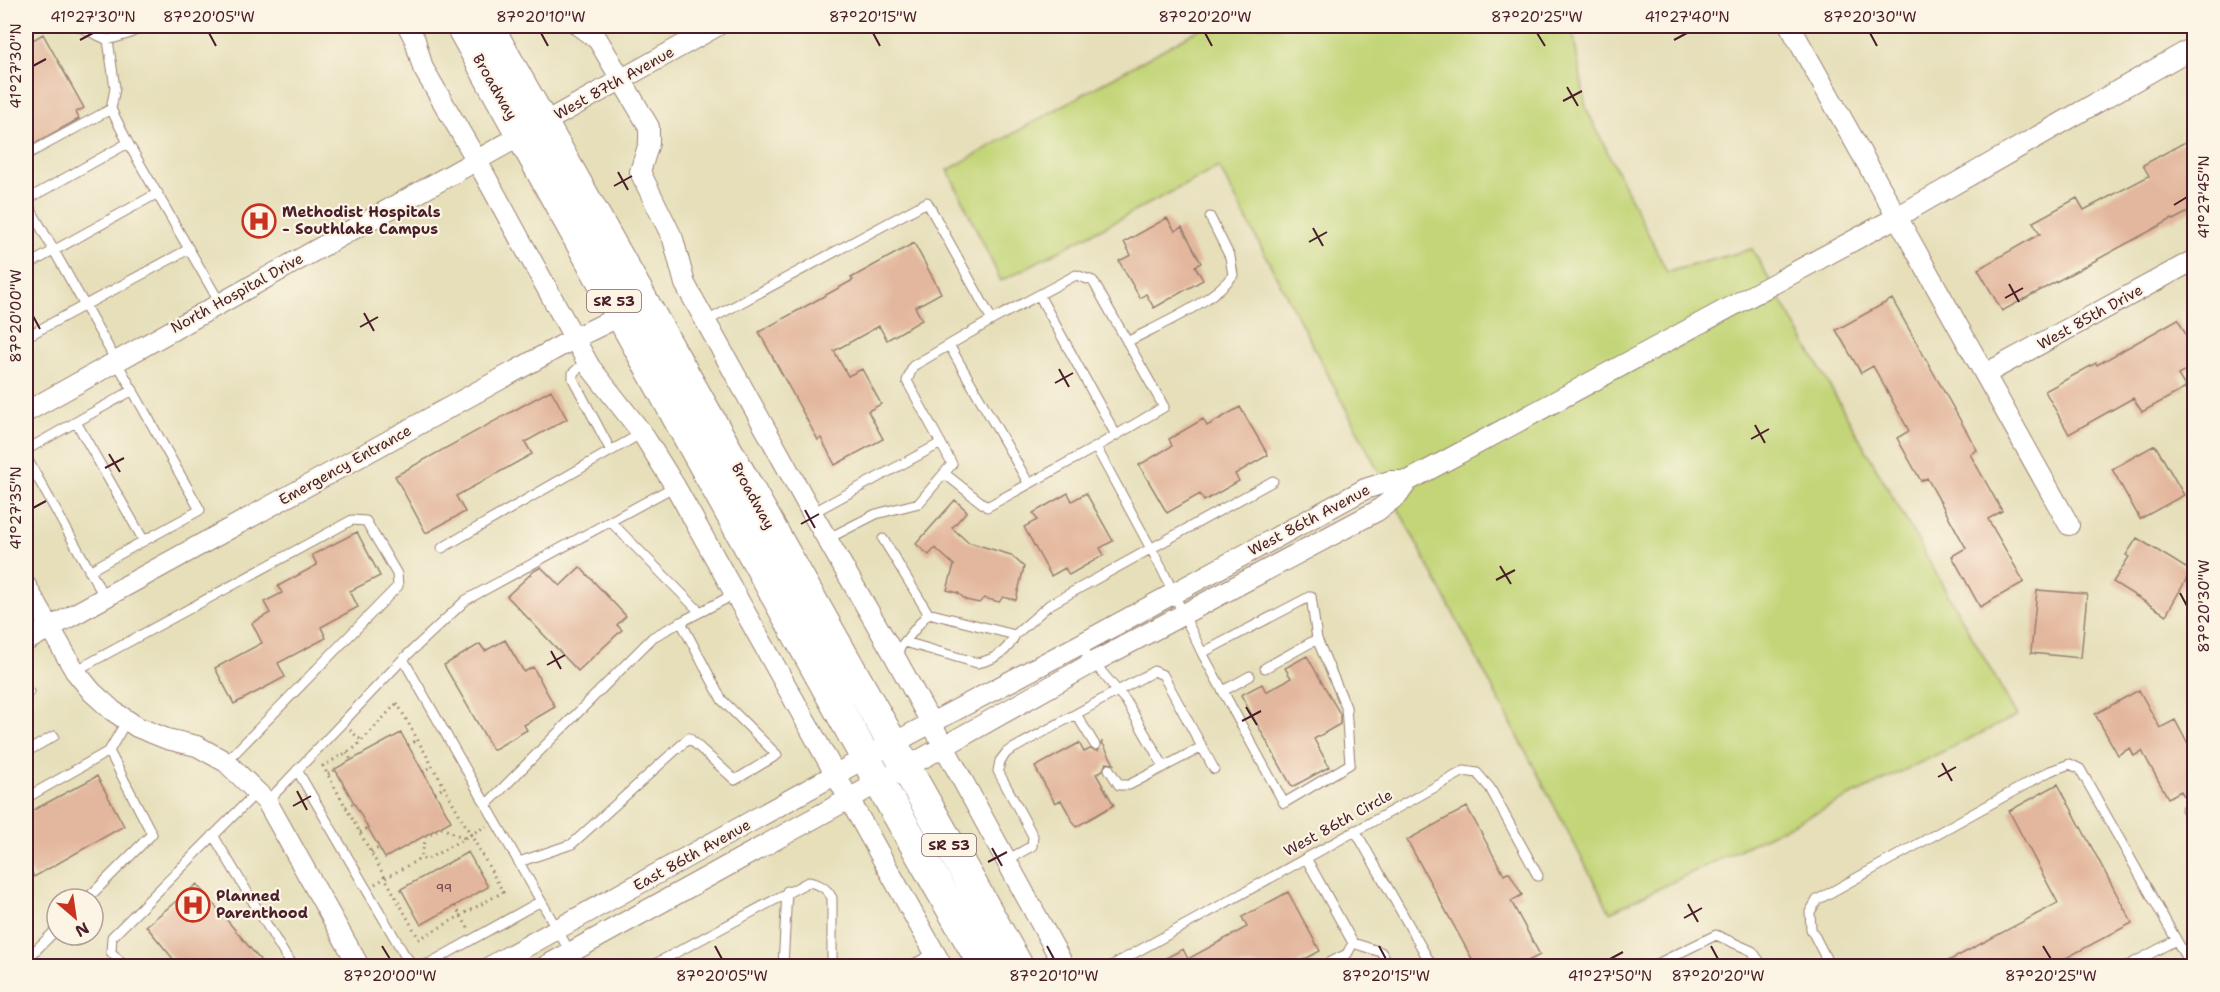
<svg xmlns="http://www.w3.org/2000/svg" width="2220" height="992" font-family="'Shantell Sans',sans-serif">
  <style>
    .green { fill: #c3d578; stroke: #867a52; stroke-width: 1.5 }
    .building { fill: #e3b79d }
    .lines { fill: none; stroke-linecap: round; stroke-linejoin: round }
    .lane-casing { stroke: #987f72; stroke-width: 11 }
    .street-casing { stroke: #987f72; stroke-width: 22 }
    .primary-casing { stroke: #987f72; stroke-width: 32 }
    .path { stroke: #987f72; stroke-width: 3; stroke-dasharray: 1.5 4.5; stroke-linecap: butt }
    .lane { stroke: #fff; stroke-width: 9 }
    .street { stroke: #fff; stroke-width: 20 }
    .primary { stroke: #fff; stroke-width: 30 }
    .ticks { fill: none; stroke: #4a1f2b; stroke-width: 2 }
    .labels { text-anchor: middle; stroke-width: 4.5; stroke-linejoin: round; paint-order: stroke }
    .number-label { font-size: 12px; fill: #704548 }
    .shield { fill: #fcf5e5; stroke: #7f5f63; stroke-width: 1.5 }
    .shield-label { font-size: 14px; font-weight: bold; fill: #4a1f2b }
    .street-label { font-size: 15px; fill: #4a1f2b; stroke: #fcf5e5 }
    .poi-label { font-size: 15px; font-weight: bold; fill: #4a1f2b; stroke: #fcf5e5; text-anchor: start }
    .neatline { fill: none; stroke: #4a1f2b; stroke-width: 2 }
    .ticks-label { font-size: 15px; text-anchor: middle; fill: #4a1f2b }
  </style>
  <rect width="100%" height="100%" fill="#fcf5e5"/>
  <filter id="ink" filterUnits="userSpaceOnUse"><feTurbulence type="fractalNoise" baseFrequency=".0167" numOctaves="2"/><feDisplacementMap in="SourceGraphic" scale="12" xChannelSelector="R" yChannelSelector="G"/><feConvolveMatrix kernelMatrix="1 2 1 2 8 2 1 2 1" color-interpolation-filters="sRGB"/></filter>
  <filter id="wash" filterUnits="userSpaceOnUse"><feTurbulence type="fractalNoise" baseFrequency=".008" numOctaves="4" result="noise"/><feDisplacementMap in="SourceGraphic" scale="24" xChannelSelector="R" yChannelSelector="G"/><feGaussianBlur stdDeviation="1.35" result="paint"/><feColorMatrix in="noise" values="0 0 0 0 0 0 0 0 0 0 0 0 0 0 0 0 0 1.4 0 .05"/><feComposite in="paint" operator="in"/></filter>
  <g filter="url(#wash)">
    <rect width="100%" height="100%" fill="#e6dfba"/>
    <path class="green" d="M1205,26H1572L1586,108L1667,272L1752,249L2017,716L1610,912L1219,167L1001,281L948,170Z"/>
    <g id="blocks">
      <path class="building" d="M43,34L84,108L76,112L79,119L26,148V44Z
        M2187,141L2194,154V209L2173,220L2172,219L2002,311L1978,269L2040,234L2033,222L2077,198L2084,210L2149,176L2143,165Z
        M1167,218L1175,231L1182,227L1201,263L1195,266L1203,280L1154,308L1146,294L1140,298L1119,261L1131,255L1124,242Z
        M914,243L941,293L915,307L922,320L887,340L879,326L834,351L848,376L862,369L881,404L868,411L883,439L835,465L821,438L818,440L759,332L853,280L851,278Z
        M1892,299L1977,450L1970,454L2002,511L1988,519L2024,582L1980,607L1952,556L1966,548L1927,478L1921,481L1897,438L1909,431L1873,366L1861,373L1836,330Z
        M2178,319L2186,335L2194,331V366L2178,375L2186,388L2142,412L2133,398L2069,434L2045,391L2096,363L2097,365Z
        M551,390L567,419L525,442L532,454L456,496L465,512L426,533L395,476Z
        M1240,407L1268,455L1235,474L1239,481L1204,501L1200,494L1167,513L1139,465L1172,446L1169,439L1203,419L1207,426Z
        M2155,445L2184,495L2140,519L2112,469Z
        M1068,493L1072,501L1086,493L1113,541L1100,548L1104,555L1069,575L1065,568L1051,576L1024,527L1037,520L1033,513Z
        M955,500L967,511L952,528L968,542L1011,555L1024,567L1016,600L1003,597L999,602L984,598L979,603L966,600L958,593L947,590L954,565L935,548L929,555L916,544Z
        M357,532L380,576L350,591L358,607L321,627L326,638L278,663L285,677L234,704L215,668L262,643L252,623L270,613L264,602L282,593L278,586L317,565L312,555Z
        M2137,538L2191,571L2166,615L2113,582L2129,557L2126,555Z
        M541,567L560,586L580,567L626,616L617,625L622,630L578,671L507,596L534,571Z
        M2037,590L2087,594L2081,658L2031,653Z
        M505,640L524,672L533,667L555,707L524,725L527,730L493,750L444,665L480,644L485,651Z
        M1307,656L1340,714V724L1314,739L1329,767L1292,787L1241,695L1262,684L1266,692L1291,678L1285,668Z
        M2139,690L2160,728L2175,720L2194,756V790L2184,796L2181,791L2168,798L2142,751L2134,756L2130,748L2118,755L2095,714Z
        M401,733L451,821L385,858L335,769Z
        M1102,742L1114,764L1106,763L1103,770L1096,774L1114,805L1076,827L1061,800L1055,803L1035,767L1079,743L1084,752L1090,749L1098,751Z
        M97,776L124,826L34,877L26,861V814Z
        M2058,784L2132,923L2051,966H1939L2058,903L2009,811Z
        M1467,807L1504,875L1509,872L1522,895L1511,901L1540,955L1518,966H1476L1407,840Z
        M468,852L488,887L421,925L401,889Z
        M197,884L265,966H179L146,926Z
        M1288,892L1320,951L1292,966H1151L1183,949L1188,959L1247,927L1242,917Z"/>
    </g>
  </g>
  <g filter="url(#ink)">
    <use href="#blocks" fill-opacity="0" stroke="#987f72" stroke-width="1.5"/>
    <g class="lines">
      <g class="lane-casing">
        <path id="lane" d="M78,26L108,40L128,34L145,26
          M108,40L115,88L111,109L128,143L220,303
          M26,155L111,109
          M26,200L128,143
          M26,201L200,510L89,571
          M26,266L158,193
          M1039,295L1116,435
          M992,320L1076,275L1093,281L1164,407L1096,447
          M705,322L927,202L992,320L913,366L907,381L952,464L919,503L876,514L827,539
          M26,337L189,249
          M1127,342C1159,325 1212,303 1233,275L1230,257L1210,217
          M949,345L1029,484
          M587,360L573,373V379L611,451
          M76,422L144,541
          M26,450L133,390
          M26,457L105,598
          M944,473L987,507L1096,447L1162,569L1202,653L1284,803L1350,764L1346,707L1317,639L1311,596L1202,653
          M812,513L941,443
          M611,522L699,611
          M883,539L928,613
          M442,548L642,433
          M905,642L977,663C994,660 1008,651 1015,635
          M1079,645L1126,701L1164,767
          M894,655L928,613L1015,635L1049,605L1273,481
          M403,659L578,966
          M1265,668L1317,639
          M75,671L352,520L366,521L397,574L398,586L226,762
          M1223,691L1250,676
          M26,694L29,692
          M1076,714L1095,745
          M26,752L54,736
          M1109,769L1119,785H1129L1202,747
          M297,770L404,954L412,964L421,966L430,963L541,901
          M26,798L109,751
          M267,802L403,659L466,600L675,486
          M486,805L653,637L681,622
          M2186,809L2194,825
          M1355,830L1432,966
          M213,835L285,955L294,966
          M1306,858L1353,943L1347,954L1323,966
          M1007,860L1032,846L1033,836L998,771L1000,761L1007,752L1154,671L1163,675L1214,769
          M519,862L572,844L689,738L735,780L777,755L722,700L681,622L735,594
          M87,899L152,834L109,751L127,720
          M1353,943L1381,952L1391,966
          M26,960L57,929
          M124,966L111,952L112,937L257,792
          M651,966L808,882C819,884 826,887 832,898V966
          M783,966L787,891
          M910,966L935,953
          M1111,966L1464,771L1477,773L1490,788L1538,876
          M1653,966L1716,935L1752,951L1763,966
          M1830,966L1811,929L1810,912L1817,900L2050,771L2070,764L2080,769L2191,966
          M2127,966L2176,940"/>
      </g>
      <g class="street-casing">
        <path id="street" d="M408,26L415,40L423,68L476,159L590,367L642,433L675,486L942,966
          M579,26L598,40L649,127V143L640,172L673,239L685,284L812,513L894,655L1064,966
          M1985,374L2194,260
          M26,412L717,26
          M1408,481L1897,217L1790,26
          M2069,525L1897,217L2194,47
          M26,586L75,671L92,692L113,711L137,727L167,739L197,746L226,762L267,802L359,966
          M26,641L575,338L622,315L632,319
          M491,966L865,758L1079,645L1365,489L1390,481H1408L1398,495L1377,511L1094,662L943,747L546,966"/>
      </g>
      <g class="primary-casing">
        <path id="primary" d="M461,26L879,782L984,966
          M488,26L1018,966"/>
      </g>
      <path class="path" d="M397,703L503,892L419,939L323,766L356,747Z
        M350,730L362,741
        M408,745L418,740
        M347,752L351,760
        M423,772L433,766
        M328,774L335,770
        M435,793L445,787
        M346,807L354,803
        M360,832L368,828
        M464,838L442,828L426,837L421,858L426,860L486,826
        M371,852L379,848
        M375,884L421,858
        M455,906L468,928"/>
      <use href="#lane" class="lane"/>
      <use href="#street" class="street"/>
      <use href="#primary" class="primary"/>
    </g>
  </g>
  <path class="ticks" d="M209,33L216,46M541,33L548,46M873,33L880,46M1205,33L1212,46M1537,33L1545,46M1870,33L1877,46M80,40L93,33M1674,40L1687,33M33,66L46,59M1567,87L1578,106M1563,101L1582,91M618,172L628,190M614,186L632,176M2174,205L2187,197M1313,228L1323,246M1309,242L1327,232M2009,284L2019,302M2005,298L2023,288M364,313L374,331M33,316L40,329M360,327L378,317M1059,369L1069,387M1055,383L1073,373M1755,425L1765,443M1751,439L1769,429M109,454L120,472M105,468L124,458M33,508L46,501M805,510L815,528M801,524L819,514M1500,566L1511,584M1496,580L1515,570M2180,593L2187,606M551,651L561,669M547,665L565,655M1246,707L1257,725M1242,721L1261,711M1942,763L1952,781M1938,777L1956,767M297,791L307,810M293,806L311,796M992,848L1002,866M988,862L1007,852M1688,904L1698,922M1684,918L1702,908M382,946L390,959M715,946L722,959M1047,946L1054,959M1379,946L1386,959M1711,946L1718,959M2043,946L2051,959M1610,959L1623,952"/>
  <defs>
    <g id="hospital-ring" transform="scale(1.725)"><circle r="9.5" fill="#fcf5e5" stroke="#c8321e" stroke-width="1.5"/><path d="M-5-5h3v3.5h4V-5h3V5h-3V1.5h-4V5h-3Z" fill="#c8321e"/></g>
  </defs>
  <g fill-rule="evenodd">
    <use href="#hospital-ring" x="259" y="221"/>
    <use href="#hospital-ring" x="193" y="905"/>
  </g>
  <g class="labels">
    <g class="number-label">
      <text x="444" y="892">99</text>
    </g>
    <g class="shield">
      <rect x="587" y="290" width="54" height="22" rx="4.5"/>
      <rect x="922" y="834" width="54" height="22" rx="4.5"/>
    </g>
    <g class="shield-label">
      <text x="614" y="306">SR 53</text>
      <text x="949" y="850">SR 53</text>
    </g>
    <g class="street-label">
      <text transform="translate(614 83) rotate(-29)" y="5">West 87th Avenue</text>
      <text transform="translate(495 87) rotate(60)" y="5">Broadway</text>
      <text transform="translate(237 293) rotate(-29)" y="5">North Hospital Drive</text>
      <text transform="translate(2090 317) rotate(-29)" y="5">West 85th Drive</text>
      <text transform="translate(345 465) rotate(-29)" y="5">Emergency Entrance</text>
      <text transform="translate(753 496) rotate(61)" y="5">Broadway</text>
      <text transform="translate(1309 520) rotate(-28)" y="5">West 86th Avenue</text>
      <text transform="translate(1338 823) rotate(-29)" y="5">West 86th Circle</text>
      <text transform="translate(692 855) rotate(-29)" y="5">East 86th Avenue</text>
    </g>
    <g class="poi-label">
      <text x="282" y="217">Methodist Hospitals<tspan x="282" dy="17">- Southlake Campus</tspan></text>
      <text x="216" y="901">Planned<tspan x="216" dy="17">Parenthood</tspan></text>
    </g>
  </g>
  <rect width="2220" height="992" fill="none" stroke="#fcf5e5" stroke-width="66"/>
  <g transform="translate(75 917) rotate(151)"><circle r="28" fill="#fcf5e5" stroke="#b59f9b" stroke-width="1.5"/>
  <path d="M0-4.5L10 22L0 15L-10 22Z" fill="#c8321e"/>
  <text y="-9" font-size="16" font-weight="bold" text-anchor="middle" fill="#4a1f2b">N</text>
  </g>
  <rect x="33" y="33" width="2154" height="926" class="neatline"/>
  <g class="ticks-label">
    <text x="93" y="22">41°27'30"N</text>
    <text x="209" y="22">87°20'05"W</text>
    <text x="541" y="22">87°20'10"W</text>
    <text x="873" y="22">87°20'15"W</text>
    <text x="1205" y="22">87°20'20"W</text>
    <text x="1537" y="22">87°20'25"W</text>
    <text x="1687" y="22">41°27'40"N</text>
    <text x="1870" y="22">87°20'30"W</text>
    <text transform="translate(16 66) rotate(-90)" y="5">41°27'30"N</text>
    <text transform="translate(2204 197) rotate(-90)" y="5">41°27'45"N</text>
    <text transform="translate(16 316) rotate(-90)" y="5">87°20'00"W</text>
    <text transform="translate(16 508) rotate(-90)" y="5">41°27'35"N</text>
    <text transform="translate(2204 606) rotate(-90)" y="5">87°20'30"W</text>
    <text x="390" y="981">87°20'00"W</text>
    <text x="722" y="981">87°20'05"W</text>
    <text x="1054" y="981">87°20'10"W</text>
    <text x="1386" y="981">87°20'15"W</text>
    <text x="1610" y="981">41°27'50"N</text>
    <text x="1718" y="981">87°20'20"W</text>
    <text x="2051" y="981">87°20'25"W</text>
  </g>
</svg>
